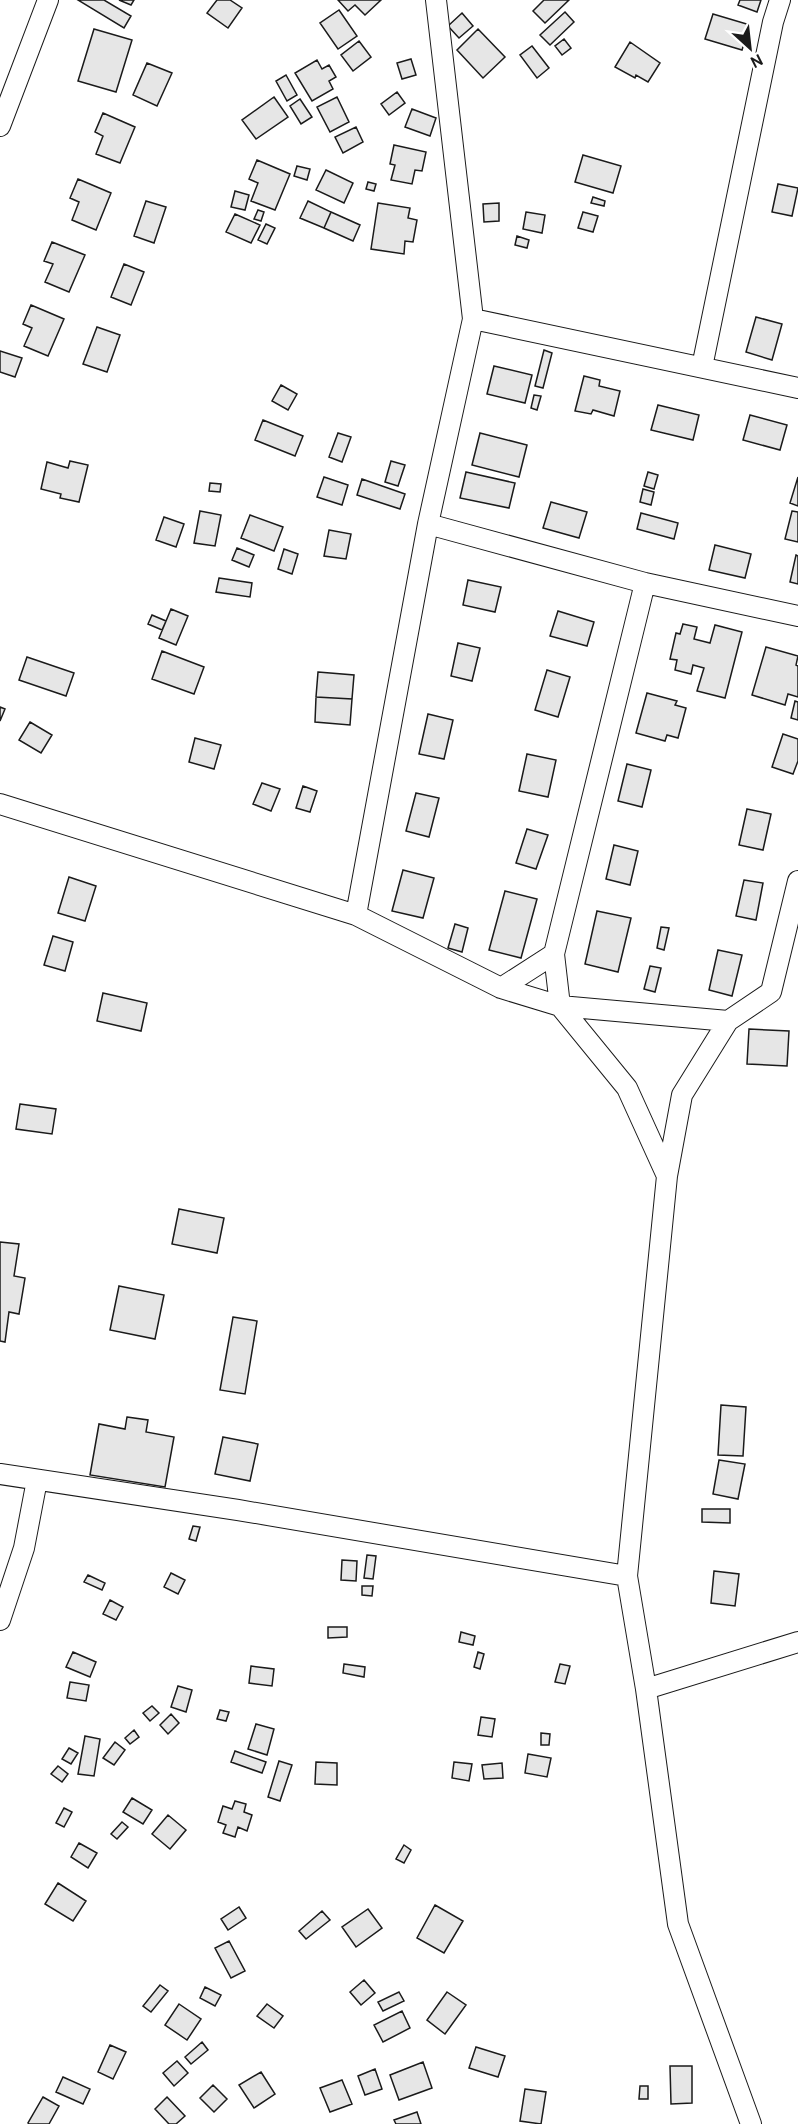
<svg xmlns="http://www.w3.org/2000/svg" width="798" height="2124" font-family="Overpass,sans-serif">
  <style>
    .building { fill: #e6e6e6; stroke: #1a1a1a; stroke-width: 1.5 }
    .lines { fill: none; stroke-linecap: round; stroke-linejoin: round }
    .minor-casing { stroke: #1a1a1a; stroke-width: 22 }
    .minor { stroke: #fff; stroke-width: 20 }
  </style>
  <rect width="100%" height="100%" fill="#fff"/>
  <path class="building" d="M78,0H104L131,16L124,28Z
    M119,0H134L131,5Z
    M217,0H230L242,8L228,28L207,13Z
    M338,0H381L365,15L355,5L348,11Z
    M544,0H569L545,23L533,11Z
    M740,0H761L757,12L738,5Z
    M339,10L357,36L338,49L320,23Z
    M565,12L574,22L550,45L540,35Z
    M462,13L473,26L459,38L448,26Z
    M713,14L750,25L742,50L705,39Z
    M94,29L132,40L116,92L78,81Z
    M478,29L505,57L483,78L457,50Z
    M564,39L571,48L562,55L555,46Z
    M359,41L371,57L353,71L341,55Z
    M630,42L660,63L648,82L636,75L635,78L615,67Z
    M532,46L549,68L537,78L520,55Z
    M411,59L416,75L402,79L397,63Z
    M317,60L322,69L329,65L336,77L329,81L333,89L312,101L295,73Z
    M147,63L172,73L157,106L133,95Z
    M286,75L297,95L287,101L276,81Z
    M397,92L405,103L389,115L381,104Z
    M274,97L288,117L256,139L242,120Z
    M337,97L349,122L330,132L317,107Z
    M300,99L312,117L301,124L290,106Z
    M412,109L436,118L430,136L405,127Z
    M103,113L135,127L120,163L96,154L103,136L95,132Z
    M356,127L363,142L343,153L335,137Z
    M394,145L426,152L422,171L415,170L412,184L391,180L395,165L390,164Z
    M583,155L621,166L613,193L575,182Z
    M257,160L290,174L275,210L251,201L258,183L249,179Z
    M297,166L310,169L307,180L294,176Z
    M326,170L353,183L344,203L316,190Z
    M78,179L111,193L96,230L72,220L79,202L70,198Z
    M368,182L376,184L374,191L366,189Z
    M778,184L798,188L792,216L772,212Z
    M235,191L249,195L245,210L231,207Z
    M593,197L605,201L604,206L591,203Z
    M146,201L166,207L154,243L134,236Z
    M308,201L331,212L324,228L300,218Z
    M378,203L410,208L408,218L417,220L413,242L405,241L404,254L371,249Z
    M499,203V221L484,222L483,204Z
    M258,210L264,212L261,221L254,219Z
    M331,212L360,225L353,241L324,228Z
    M526,212L545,215L542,233L523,229Z
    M583,212L598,216L593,232L578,228Z
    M235,214L260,225L251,243L226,232Z
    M266,224L275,228L267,244L258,240Z
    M517,236L529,240L527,248L515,245Z
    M52,242L85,255L69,292L45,282L53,264L44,261Z
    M124,264L144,272L131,305L111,297Z
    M31,305L64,319L48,356L24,346L32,328L23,324Z
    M756,317L782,324L772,360L746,352Z
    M97,327L120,335L107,372L83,364Z
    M544,350L552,353L543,388L535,386Z
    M0,351L22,358L15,377L0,372Z
    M494,366L532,375L525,403L487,394Z
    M584,376L600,380L599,386L620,391L614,416L593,410L591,414L575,411Z
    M281,385L297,394L288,410L272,401Z
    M534,395L541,396L537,410L531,408Z
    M658,405L699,415L693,440L651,430Z
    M750,415L787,425L780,450L743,440Z
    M263,420L303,436L295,456L255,440Z
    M338,433L351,437L342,462L329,457Z
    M480,433L527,445L519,477L472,465Z
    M70,461L88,465L79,502L60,498L61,494L41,489L47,462L68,468Z
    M391,461L405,465L398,486L385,482Z
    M466,472L515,483L509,508L460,498Z
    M648,472L658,475L654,489L644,486Z
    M324,477L348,485L342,505L317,497Z
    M798,477V506L790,503Z
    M362,479L405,494L400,509L357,495Z
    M210,483L221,484L220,492L209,491Z
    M643,489L654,492L651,505L640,502Z
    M551,502L587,512L579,538L543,528Z
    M200,511L221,515L215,546L194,543Z
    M792,511L798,512V542L785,539Z
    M641,513L678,523L674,539L637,529Z
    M250,515L283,527L274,551L241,538Z
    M164,517L184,524L176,547L156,540Z
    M329,530L351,534L346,559L324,556Z
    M715,545L751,554L745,578L709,570Z
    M237,548L254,555L249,567L232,560Z
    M284,549L298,554L292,574L278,569Z
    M796,555L798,556V584L790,582Z
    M219,578L252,583L250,597L216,592Z
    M468,580L501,587L495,612L463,605Z
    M171,609L188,616L176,645L159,638Z
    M558,611L594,622L587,646L550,636Z
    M152,615L166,621L162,630L148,624Z
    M683,624L697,627L694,639L710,643L715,625L742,632L725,698L697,691L704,668L693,665L691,674L675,670L677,660L670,659L676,633L680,634Z
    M458,643L480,648L472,681L451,676Z
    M766,647L798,656L796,665L798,666V697L788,694L785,705L752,695Z
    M162,651L204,667L194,694L152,679Z
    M27,657L74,673L66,696L19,680Z
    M547,670L570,677L558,717L535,710Z
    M318,672L354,675L352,699L316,697Z
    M647,693L677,701L675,705L686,708L678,738L667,735L665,741L636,733Z
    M316,697L352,699L350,725L315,722Z
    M795,701L798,702V720L791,718Z
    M0,707L5,709L0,721Z
    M428,714L453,720L444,759L419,754Z
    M30,722L52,735L41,753L19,740Z
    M783,734L798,739V761L793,774L772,767Z
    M195,738L221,745L214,769L189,762Z
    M527,754L556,760L548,797L519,791Z
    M627,764L651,770L642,807L618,801Z
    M262,783L280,789L271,811L253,804Z
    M303,786L317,791L310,812L296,808Z
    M416,793L439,798L429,837L406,831Z
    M747,809L771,814L763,850L739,845Z
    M527,829L548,835L536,869L516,863Z
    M614,845L638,851L630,885L606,879Z
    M403,870L434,878L423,918L392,911Z
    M69,877L96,886L85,921L58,913Z
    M744,880L763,883L756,920L736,916Z
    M505,891L537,899L521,958L489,950Z
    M597,911L631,918L618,972L585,964Z
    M455,924L468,928L462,952L448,948Z
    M661,927L669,928L664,950L657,948Z
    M53,936L73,942L65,971L44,965Z
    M718,950L742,955L732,996L709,990Z
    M650,966L661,968L655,992L644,989Z
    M103,993L147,1003L141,1031L97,1021Z
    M749,1029L789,1031L787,1066L747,1064Z
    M20,1104L56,1109L52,1134L16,1129Z
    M179,1209L224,1218L217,1253L172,1244Z
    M0,1242L19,1244L14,1276L25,1278L19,1314L9,1312L5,1342L0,1341Z
    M119,1286L164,1295L155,1339L110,1330Z
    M233,1317L257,1321L245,1394L220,1390Z
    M721,1405L746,1407L743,1456L718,1455Z
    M127,1417L148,1420L146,1432L174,1437L165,1487L90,1475L99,1424L125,1429Z
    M223,1437L258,1444L250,1481L215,1474Z
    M719,1460L745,1464L738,1499L713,1494Z
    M702,1509H730V1523L702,1522Z
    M193,1526L200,1527L196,1541L189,1539Z
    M367,1555L376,1556L373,1579L364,1578Z
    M342,1560L357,1561L356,1581L341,1580Z
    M714,1571L739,1574L735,1606L711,1603Z
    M171,1573L185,1580L178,1594L164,1587Z
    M88,1575L105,1583L102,1590L84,1582Z
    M362,1586H373L372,1596L362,1595Z
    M110,1600L123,1607L116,1620L103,1614Z
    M328,1627H347V1637L328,1638Z
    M461,1632L475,1636L473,1645L459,1642Z
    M73,1652L96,1662L90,1677L66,1667Z
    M478,1652L484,1654L480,1669L474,1667Z
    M344,1664L365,1667L364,1677L343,1673Z
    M560,1664L570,1666L565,1684L555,1682Z
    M251,1666L274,1669L272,1686L249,1683Z
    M70,1682L89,1685L86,1701L67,1698Z
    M178,1686L192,1690L186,1712L171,1707Z
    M152,1706L159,1713L150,1721L143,1713Z
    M220,1710L229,1712L226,1721L217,1719Z
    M171,1714L179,1723L168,1734L160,1725Z
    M481,1717L495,1719L492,1737L478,1735Z
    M256,1724L274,1729L267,1755L248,1749Z
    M134,1730L139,1737L130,1744L125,1738Z
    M541,1733L550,1734L549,1745H541Z
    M85,1736L100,1739L94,1776L78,1774Z
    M115,1742L125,1750L114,1765L103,1758Z
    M69,1748L78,1753L71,1764L62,1759Z
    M235,1751L266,1762L262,1773L231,1762Z
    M528,1754L551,1758L547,1777L525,1773Z
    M279,1761L292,1765L280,1801L268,1797Z
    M316,1762L337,1763V1785L315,1784Z
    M454,1762L472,1764L469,1781L452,1778Z
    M502,1763L503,1778L484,1779L482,1765Z
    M58,1766L68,1774L62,1782L51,1774Z
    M132,1798L152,1810L143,1824L123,1812Z
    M235,1801L246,1804L244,1812L252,1815L247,1831L238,1827L235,1837L223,1833L226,1825L218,1822L223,1806L232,1809Z
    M64,1808L72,1812L64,1827L56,1823Z
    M168,1815L186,1830L170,1849L152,1834Z
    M122,1822L128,1827L117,1839L111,1834Z
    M79,1843L97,1853L88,1868L71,1857Z
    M404,1845L411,1850L404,1863L396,1859Z
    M58,1883L86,1901L73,1921L45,1904Z
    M435,1905L463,1921L444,1953L417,1938Z
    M239,1907L246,1918L228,1930L221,1919Z
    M368,1909L382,1928L356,1947L342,1927Z
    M322,1911L330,1920L306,1939L299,1931Z
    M229,1941L245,1971L231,1978L215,1948Z
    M364,1980L375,1993L361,2005L350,1992Z
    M160,1985L168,1991L151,2012L143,2006Z
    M205,1987L221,1995L215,2006L200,1998Z
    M399,1992L404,2001L383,2011L378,2002Z
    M447,1992L466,2005L445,2034L427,2020Z
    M179,2004L201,2019L187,2040L165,2025Z
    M267,2004L283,2016L274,2028L257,2016Z
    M402,2011L410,2028L383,2042L374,2025Z
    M202,2042L208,2050L191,2064L185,2057Z
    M110,2045L126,2052L113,2079L98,2072Z
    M476,2047L505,2056L498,2077L469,2068Z
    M177,2061L188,2073L174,2086L163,2073Z
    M423,2062L432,2088L399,2100L390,2075Z
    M670,2066H692V2103L671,2104Z
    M375,2069L382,2089L365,2095L358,2076Z
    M261,2072L275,2094L254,2108L239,2085Z
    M63,2077L90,2089L83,2104L56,2092Z
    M342,2080L352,2104L330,2112L320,2088Z
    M213,2085L227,2099L214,2112L200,2098Z
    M640,2086H648V2099H639Z
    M525,2089L546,2092L541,2124L520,2121Z
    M43,2097L59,2106L49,2124H29L28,2123Z
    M167,2097L185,2116L176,2124H169L155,2109Z
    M417,2112L421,2124H396L394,2120Z"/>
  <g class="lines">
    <g class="minor-casing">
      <path id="minor" d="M0,126L48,0
        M473,319L798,388
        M702,367L773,22L780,0
        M428,524L645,583L798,616
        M645,583L554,954L560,1006L728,1021
        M0,804L356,915L501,988L560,1006L627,1088L667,1176L627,1576L646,1689L678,1924L751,2124
        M356,915L428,524L473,319L436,0
        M501,988L554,954
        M667,1176L682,1095L728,1021L771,992L798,881
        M0,1474L238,1510L627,1576
        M0,1620L24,1548L37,1480
        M646,1689L798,1642"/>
    </g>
    <use href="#minor" class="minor"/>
  </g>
  <g transform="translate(750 48) rotate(153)" stroke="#ffffff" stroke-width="4.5" paint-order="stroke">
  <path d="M0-4.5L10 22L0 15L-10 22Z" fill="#1a1a1a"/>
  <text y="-9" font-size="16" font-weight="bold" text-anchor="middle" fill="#1a1a1a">N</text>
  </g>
</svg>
